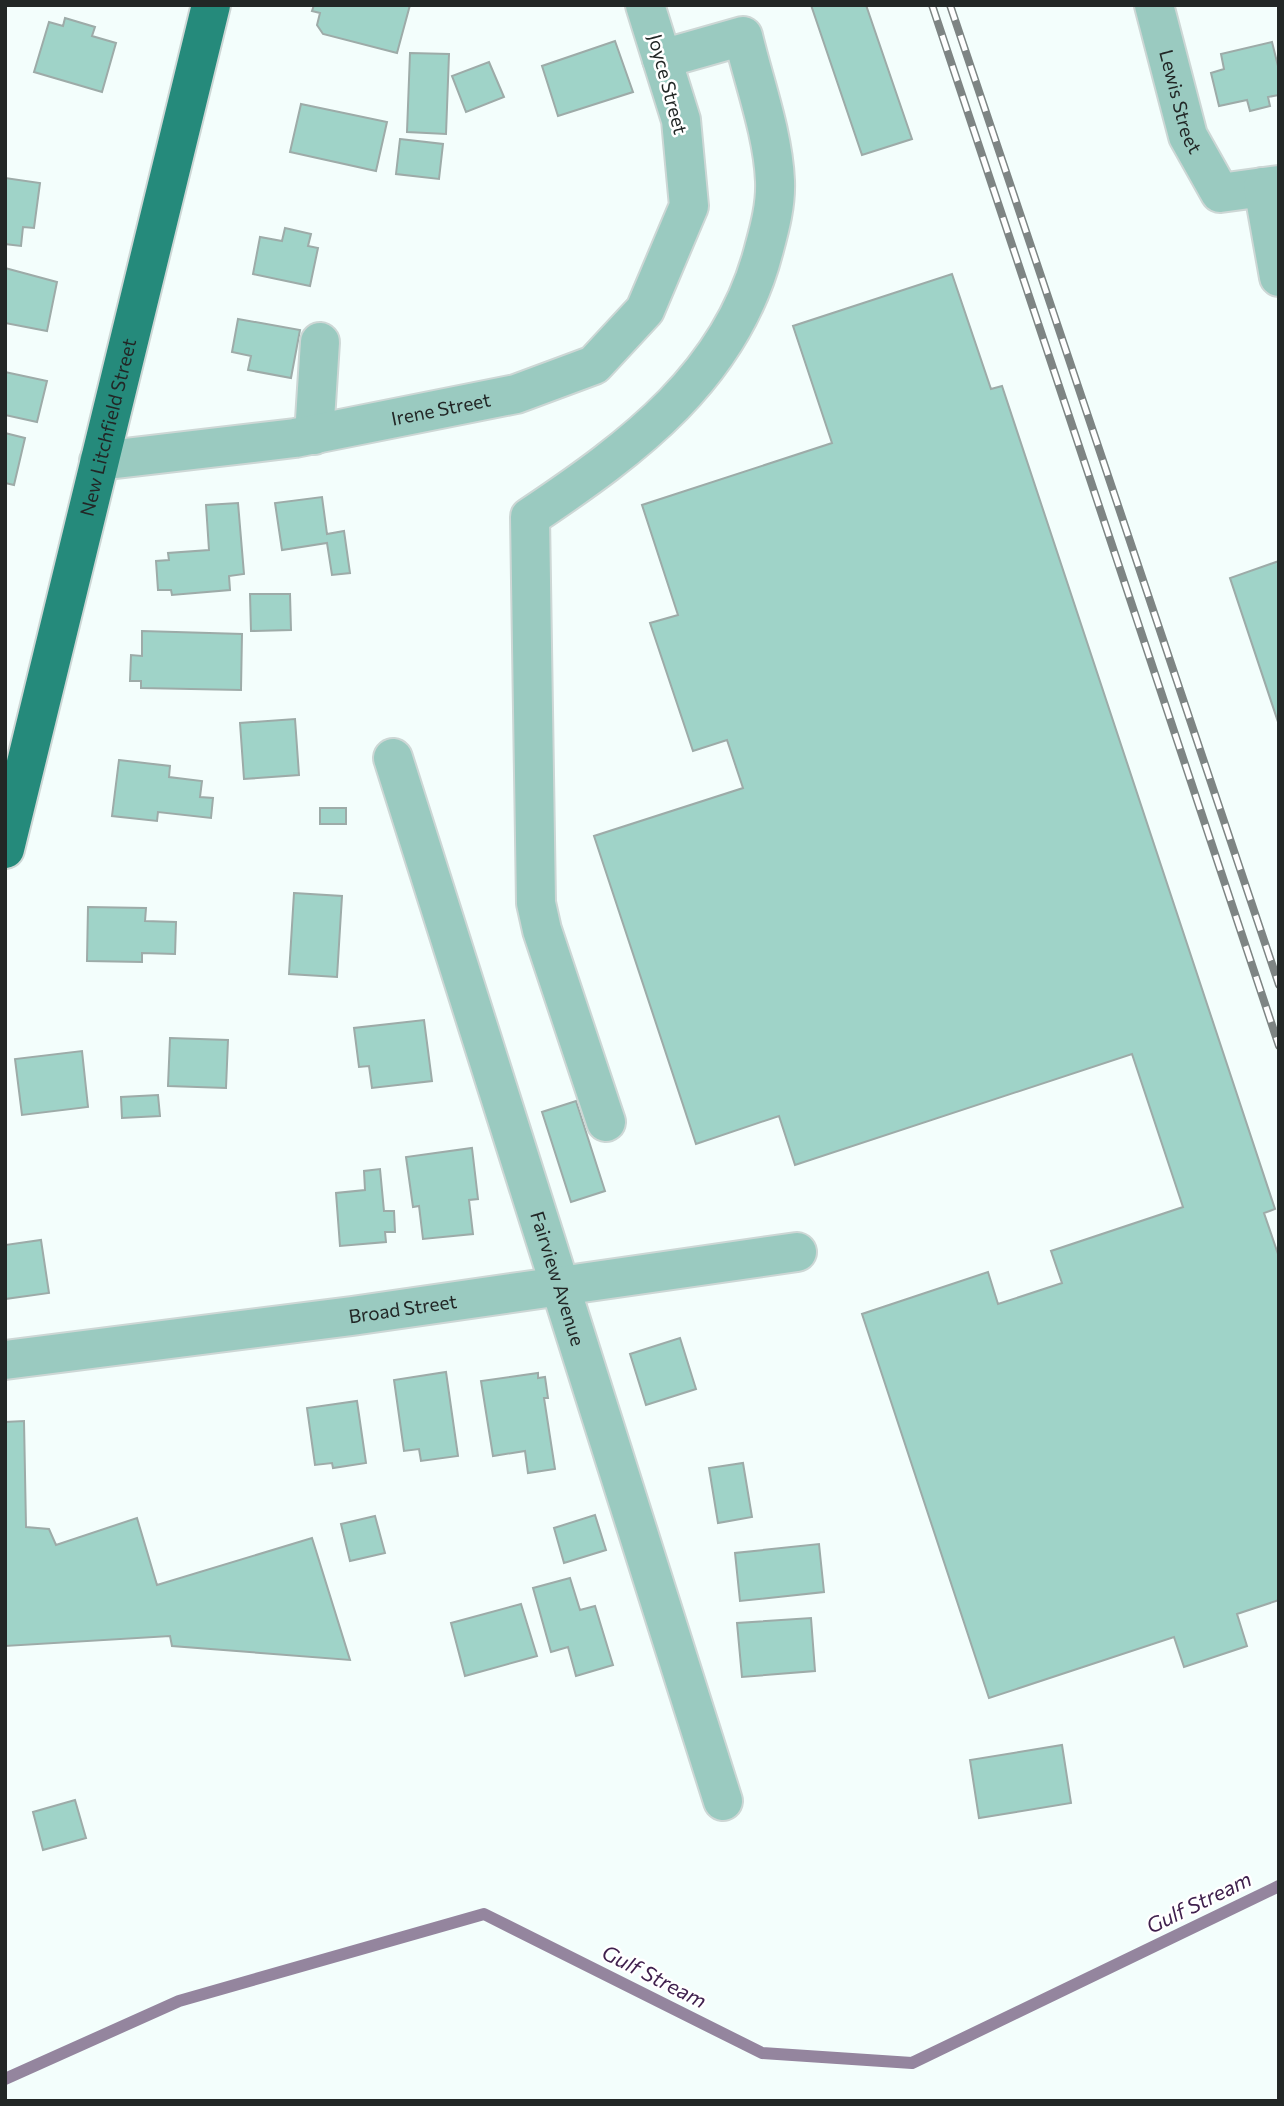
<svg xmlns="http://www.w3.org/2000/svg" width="1284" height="2106" font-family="Commissioner,sans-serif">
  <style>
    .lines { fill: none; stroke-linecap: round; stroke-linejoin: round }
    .stream { stroke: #94859e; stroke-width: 12 }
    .building { fill: #9fd3c8; stroke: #9daba8; stroke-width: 2 }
    .minor-casing { stroke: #cdd7d5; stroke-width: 42 }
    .highway-casing { stroke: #cdd7d5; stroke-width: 42 }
    .minor { stroke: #9acac0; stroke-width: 38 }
    .highway { stroke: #258a7b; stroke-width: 38 }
    .rail-casing { stroke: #7e8584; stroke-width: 8 }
    .rail { stroke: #fff; stroke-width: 5; stroke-dasharray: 16; stroke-linecap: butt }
    .labels { text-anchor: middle; stroke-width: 5; stroke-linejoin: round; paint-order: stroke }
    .street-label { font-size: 19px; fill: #222726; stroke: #fff }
    .water-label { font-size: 21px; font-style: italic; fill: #3f204d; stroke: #fff }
  </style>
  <rect width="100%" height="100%" fill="#f3fefc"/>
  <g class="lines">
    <path class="stream" d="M5,2079L179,2001L484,1914L762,2053L912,2063L1279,1886"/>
  </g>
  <path class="building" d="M314,5H410L397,53L323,34L317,25L320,13L312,11Z
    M811,5H866L912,139L862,155Z
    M65,18L95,27L92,36L116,43L102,92L34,72L49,22L63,26Z
    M615,41L633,92L558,116L542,66Z
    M1272,42L1279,70V95L1268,97L1270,106L1250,111L1247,100L1219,106L1211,73L1224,69L1221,54Z
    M410,53L449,54L446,134L407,132Z
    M489,62L504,97L466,112L452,76Z
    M301,104L387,122L376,171L290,152Z
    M400,139L443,144L439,179L396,174Z
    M5,178L40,183L34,228L23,227L21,246L5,244Z
    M285,228L311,234L308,246L318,248L310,286L253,274L260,237L282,241Z
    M5,268L57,282L47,331L5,323Z
    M952,274L991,389L1002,386L1275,1209L1264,1213L1279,1257V1600L1237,1614L1247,1646L1184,1667L1174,1637L989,1698L862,1314L988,1272L998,1304L1062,1283L1051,1251L1183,1207L1132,1054L795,1165L779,1116L696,1144L594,836L743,788L727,740L693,751L650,623L678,615L642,505L832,443L793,326Z
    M238,319L300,330L291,378L248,370L251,356L232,352Z
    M5,372L47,381L37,422L5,415Z
    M5,433L25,438L14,485L5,483Z
    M322,497L327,534L344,531L350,573L332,575L327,543L282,550L275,503Z
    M238,503L244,574L229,576L230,590L172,595L171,590H158L156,561L169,560L168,553L209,550L206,505Z
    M1279,561V725L1230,578Z
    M250,594H290L291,630L251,631Z
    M142,631L242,634L241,690L141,688V681H130L131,655L142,656Z
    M295,719L299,775L244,779L240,723Z
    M119,760L170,766L169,777L202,781L200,797L213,798L211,818L158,812L157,821L112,816Z
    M320,808H346V824H320Z
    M294,893L342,896L337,977L289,974Z
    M88,907L146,908L145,921L176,922L175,954L142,953V962L87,961Z
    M424,1020L432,1081L372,1088L369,1066L359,1067L354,1028Z
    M170,1038L228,1040L226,1088L168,1086Z
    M82,1051L88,1107L22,1115L15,1059Z
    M158,1095L160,1116L122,1118L121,1097Z
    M576,1101L605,1191L571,1202L542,1112Z
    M472,1148L478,1199L469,1200L473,1234L423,1239L419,1206L413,1207L406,1157Z
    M380,1169L384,1211H394L395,1232H385L386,1242L340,1246L336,1193L365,1190L364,1171Z
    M41,1240L49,1293L5,1299V1245Z
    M680,1338L696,1389L646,1405L630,1354Z
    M446,1372L458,1456L421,1461L419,1449L404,1451L394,1380Z
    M538,1373V1378L545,1377L548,1398H544L555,1469L528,1473L525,1451L493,1456L481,1381Z
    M357,1401L366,1463L333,1468L332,1463L315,1465L307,1408Z
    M24,1421L26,1527L49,1529L56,1545L137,1518L157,1585L312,1538L350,1660L172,1646L170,1636L5,1646V1422Z
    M743,1463L752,1517L718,1523L709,1468Z
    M595,1515L606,1550L564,1563L554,1528Z
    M375,1516L385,1553L350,1561L341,1524Z
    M819,1544L824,1592L740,1601L735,1553Z
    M570,1578L580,1610L595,1606L613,1665L576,1676L568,1647L551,1652L533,1588Z
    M521,1604L537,1656L465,1676L451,1623Z
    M811,1618L815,1671L742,1677L737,1623Z
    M1062,1745L1071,1803L979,1818L970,1760Z
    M75,1800L86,1838L43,1850L33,1812Z"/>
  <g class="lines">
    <g class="minor-casing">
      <g id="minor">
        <path id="s1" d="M1154,5L1188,136L1220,193L1279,185"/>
        <path d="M1263,187L1279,277"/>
        <path d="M314,435L320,342"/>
        <path id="s2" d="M99,461L295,438L516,394L594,365L645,310L689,206L681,120L645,5"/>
        <path id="s3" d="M393,758L723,1801"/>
        <path d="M606,1122L542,930L536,903L530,517C633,448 732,375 764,249C770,227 776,204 775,181C773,133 754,83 743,36L662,59"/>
        <path id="s4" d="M5,1360L352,1316L797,1252"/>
      </g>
    </g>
    <g class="highway-casing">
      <g id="highway">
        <path id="s5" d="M5,849L211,5"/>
      </g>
    </g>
    <use href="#minor" class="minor"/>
    <use href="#highway" class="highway"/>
    <g class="rail-casing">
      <path id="rail" d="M932,5L1279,1046
        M950,5L1279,985"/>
    </g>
    <use href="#rail" class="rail"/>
  </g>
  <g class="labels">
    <g class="street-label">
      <text transform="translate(668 84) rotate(75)" y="7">Joyce Street</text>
      <text dy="7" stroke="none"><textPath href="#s1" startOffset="100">Lewis Street</textPath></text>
      <text dy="7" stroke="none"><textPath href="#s2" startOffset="346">Irene Street</textPath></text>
      <text dy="7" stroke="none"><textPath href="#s5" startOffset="434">New Litchfield Street</textPath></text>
      <text dy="7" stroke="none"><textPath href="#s3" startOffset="546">Fairview Avenue</textPath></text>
      <text dy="7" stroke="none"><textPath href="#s4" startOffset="401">Broad Street</textPath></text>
    </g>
    <g class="water-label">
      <text transform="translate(1199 1903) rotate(-26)" y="7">Gulf Stream</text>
      <text transform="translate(654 1977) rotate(27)" y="7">Gulf Stream</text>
    </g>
  </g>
  <rect width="1284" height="2106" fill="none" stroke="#222726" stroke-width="14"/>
</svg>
